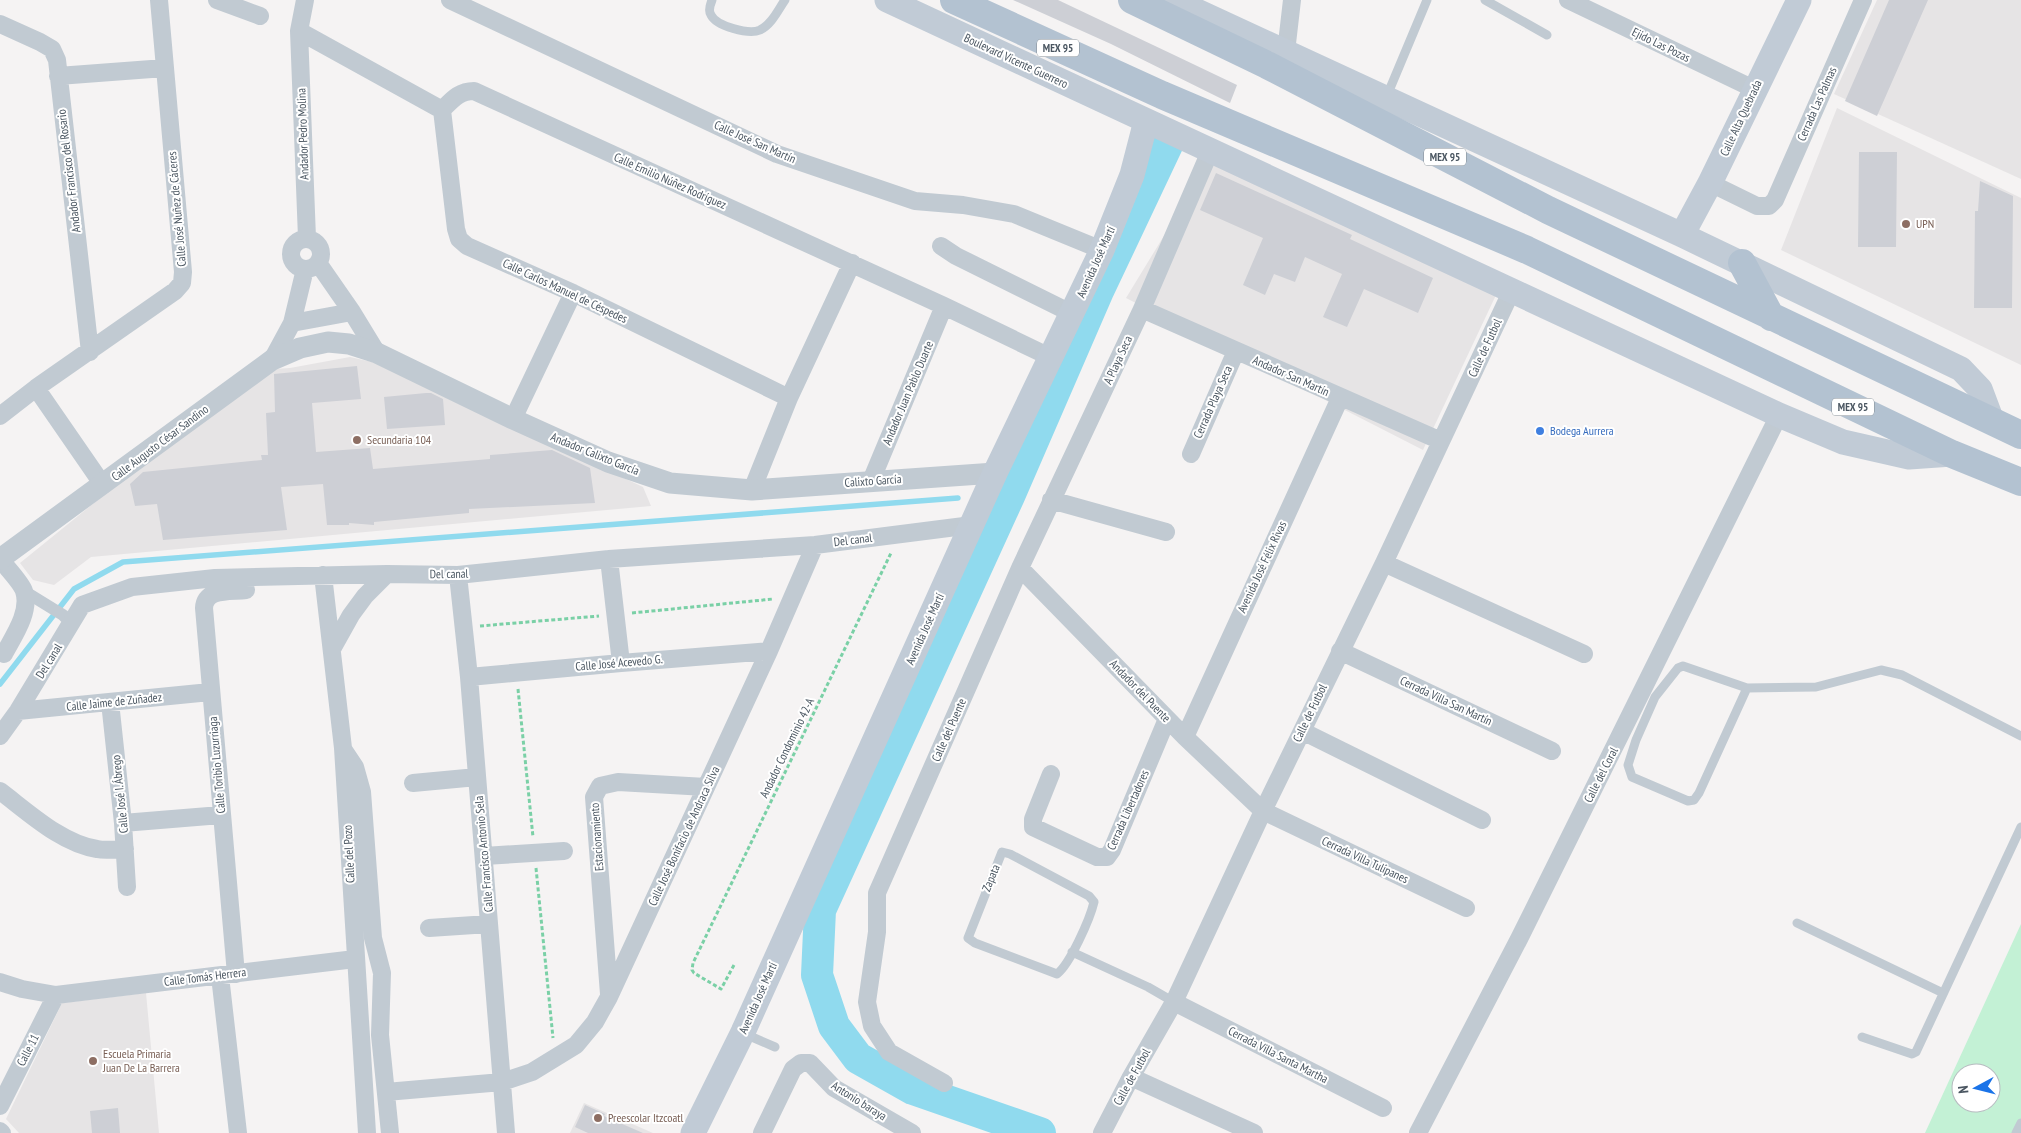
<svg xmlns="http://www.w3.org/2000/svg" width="2021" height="1133" font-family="'PT Sans Narrow',sans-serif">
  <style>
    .education { fill: #e6e4e5 }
    .green { fill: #c3f1d5; fill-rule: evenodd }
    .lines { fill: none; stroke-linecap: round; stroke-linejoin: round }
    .stream { stroke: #90daee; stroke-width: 5.5 }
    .river { stroke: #90daee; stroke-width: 32 }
    .building { fill: #cdcfd5 }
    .path { stroke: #7ad0a6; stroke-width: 3; stroke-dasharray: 4 2.5; stroke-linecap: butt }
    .service { stroke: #c1cad2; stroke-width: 9 }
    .pedestrian { stroke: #c1cad2; stroke-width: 12 }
    .minor { stroke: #c1cad2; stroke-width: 18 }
    .tertiary { stroke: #c1cad2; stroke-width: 21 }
    .secondary { stroke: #c1cbd6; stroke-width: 25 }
    .primary { stroke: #b3c2d1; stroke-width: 28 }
    .education-dot { fill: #8d6e63; stroke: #fff; stroke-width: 2 }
    .shop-dot { fill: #3f7fe0; stroke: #fff; stroke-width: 2 }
    .labels { text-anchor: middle; stroke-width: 4; stroke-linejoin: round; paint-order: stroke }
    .shield { fill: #fff; stroke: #808990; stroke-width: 1 }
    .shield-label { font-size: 11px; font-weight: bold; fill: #4a5661 }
    .street-label { font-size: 12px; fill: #4a5661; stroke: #fff }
    .education-label { font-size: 12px; fill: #785e54; stroke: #fff; text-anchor: start }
    .shop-label { font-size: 12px; fill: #366cbe; stroke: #fff; text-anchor: start }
  </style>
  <rect width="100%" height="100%" fill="#f5f3f3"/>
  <path class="education" d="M1877,0H2021V179L1834,94Z
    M1837,108L2021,198V365L1781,250Z
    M1212,157L1496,295L1423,450L1126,298Z
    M350,357L381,364L643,487L651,506L91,557L54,585L33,580L20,563L258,370L290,368Z
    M146,993L159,1133H19L6,1119L62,1003Z
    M584,1103L653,1133H570Z"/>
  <path class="green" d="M2021,924V1133H1925ZM1961,1073H1991V1103H1961Z"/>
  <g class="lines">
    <path class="stream" d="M1004,497L1009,496
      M0,684L74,589L123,562L958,498"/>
    <path class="river" d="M1040,1133L913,1089L858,1058L834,1026L817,975L820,910L1009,496L1098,291L1168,143"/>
  </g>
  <path class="building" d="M1013,0H1058L1172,54L1237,85L1230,103L1111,44Z
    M1889,0H1928L1877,116L1845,101Z
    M1859,152H1897L1896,247H1858Z
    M1216,173L1352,235L1350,239L1433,278L1418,313L1364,289L1347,327L1323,317L1342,274L1305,257L1295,282L1274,274L1265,295L1243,285L1263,238L1200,210Z
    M1980,181L2013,196L2012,308H1974L1975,211H1978Z
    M357,366L361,399L312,403L316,452L370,448L373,469L490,459V455L552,450L590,468L595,503L469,509V513L374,522V525L349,523V525H327L323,484L281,487L287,530L163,540L157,504L135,506L130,484L143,472L262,460L261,455H268L266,413L275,412L274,374Z
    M426,393H431L443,399L445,425L387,429L384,397Z
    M585,1105L605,1114L604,1116L643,1133H588L575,1127Z
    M118,1108L120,1133H92L90,1111Z"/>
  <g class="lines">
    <path class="path" d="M632,613L773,599
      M480,626L599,616
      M518,689L533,837
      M536,868L553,1038
      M734,965L721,989L694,973L692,970L693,963L891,553"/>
    <path class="service" d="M712,0C710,5 708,11 711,15C716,26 749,35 760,30C772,24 778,10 785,0
      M1485,0L1547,35
      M1386,98L1427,0
      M1747,688L1699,793L1694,800L1688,801L1632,777L1628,765L1636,740L1655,697L1678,668L1683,666L1747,688L1816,687L1881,670L1902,675L2021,736
      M1002,852L1010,854L1089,896L1094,902C1090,919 1070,964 1057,974L975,943L968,938Z
      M1797,923L1943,993
      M1072,952L1148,987L1174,1002
      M745,1034L775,1047
      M1862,1037L1912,1054L1916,1052L2021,827
      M2016,1133L2021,1123"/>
    <path class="pedestrian" d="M24,591L63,615L72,624"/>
    <path class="minor" d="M217,0L260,16
      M305,0L299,31L307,238
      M450,0L777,154L915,201L963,205L1014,214L1102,250
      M1568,0L1754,89
      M0,24L40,42L52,49L57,60L90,352
      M299,31L442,110
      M1286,52L1292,0
      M58,76L165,68
      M442,110C452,100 459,91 474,91L944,306L1050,357
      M442,110L456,229L459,239L467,246L573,293L789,398
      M1710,183L1757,206H1769L1775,200L1863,0
      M291 254a15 15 0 1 1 30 0a15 15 0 1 1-30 0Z
      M941,246L956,256L1073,314
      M318,263L352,312L377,353
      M1142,309L1441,441
      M292,323L352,312
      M272,360L292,323L305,269
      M36,388L103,485
      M0,416L36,388L175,291L182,283L183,272L159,0
      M513,419L573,293
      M1191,454L1236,351
      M871,481L944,306
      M752,490L789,398L852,263
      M1051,500L1166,532
      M0,559C6,567 21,582 24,591C31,612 13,637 4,654
      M609,559L621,663
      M1384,563L1584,654
      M1020,568L1185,737L1263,811L1466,908
      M323,575L343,748L367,1133
      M458,575L469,677L506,1133
      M332,649L351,615L365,596L387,574
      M1340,651L1552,751
      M469,677L621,663L769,651
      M110,702L123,823L127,887
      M18,711L210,692
      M1302,731L1482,820
      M0,736L18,711L82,605L132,587L215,578L387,574L458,575L609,559L815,545L972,525
      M1185,737L1340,398
      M343,749L355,767L362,792L373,938L382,973L380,1035L390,1133
      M1051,774L1033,819V827L1097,857H1107L1112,850L1167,719
      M413,783L477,777
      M0,791C28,812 62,844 97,849C106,851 116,849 125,849
      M123,823L221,815
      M484,856L564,851
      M429,928L489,924
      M236,974L204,608C205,588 230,592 246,590
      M220,976L238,1133
      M0,982L22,989L56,995L355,959
      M609,994L594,797L600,786L618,782L706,787
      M1174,1002L1383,1108
      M1131,1077L1254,1133
      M944,1083L889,1052L872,1026L867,1002L877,932V893L1020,568L1142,309L1211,149
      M386,1092L502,1082L532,1072L576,1045L595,1022L609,997L769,651L815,545
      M0,1106L56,995
      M0,1131L2,1133
      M762,1133L793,1069L801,1063H810L834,1088L912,1133
      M1102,1133L1131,1077L1174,1002L1263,811L1384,563L1512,290
      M1418,1133L1519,939L1779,415"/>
    <path class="tertiary" d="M0,559L272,360L300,348L328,342L349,344L377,353L513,419L608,462L670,483L752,490L995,473"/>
    <path class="secondary" d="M887,0L1779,415L1843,442L1909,457L1952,454
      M1173,0L1682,235L1961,369L1980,389L1992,421
      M1682,235L1710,183L1799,0
      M693,1133L743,1032L995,473L1102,250L1132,175L1146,121"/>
    <path class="primary" d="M954,0L1162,95L1527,250L1952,454L2021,482
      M1132,0L1267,65L1548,210L2021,435
      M1742,263L1771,317"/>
  </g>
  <g class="education-dot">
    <circle cx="1906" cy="224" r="5"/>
    <circle cx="357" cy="440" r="5"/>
    <circle cx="93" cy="1061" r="5"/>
    <circle cx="598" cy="1118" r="5"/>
  </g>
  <circle class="shop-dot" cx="1540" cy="431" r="5"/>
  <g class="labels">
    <g class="shield">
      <rect x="1037" y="39.5" width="42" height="17" rx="4"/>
      <rect x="1424" y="148.5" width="42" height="17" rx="4"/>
      <rect x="1832" y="398.5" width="42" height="17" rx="4"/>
    </g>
    <g class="shield-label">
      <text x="1058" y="52">MEX 95</text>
      <text x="1445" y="161">MEX 95</text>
      <text x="1853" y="411">MEX 95</text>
    </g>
    <g class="street-label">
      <text transform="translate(1661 45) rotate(26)" y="4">Ejido Las Pozas</text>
      <text transform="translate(1016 61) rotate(25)" y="4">Boulevard Vicente Guerrero</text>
      <text transform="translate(1817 104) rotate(-66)" y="4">Cerrada Las Palmas</text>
      <text transform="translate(1741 118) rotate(-65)" y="4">Calle Alta Quebrada</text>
      <text transform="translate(303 134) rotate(-92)" y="4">Andador Pedro Molina</text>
      <text transform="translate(755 142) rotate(24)" y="4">Calle José San Martín</text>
      <text transform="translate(69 171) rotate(-97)" y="4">Andador Francisco del Rosario</text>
      <text transform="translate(670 181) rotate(24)" y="4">Calle Emilio Núñez Rodríguez</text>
      <text transform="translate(177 209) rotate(-95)" y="4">Calle José Nuñez de Cáceres</text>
      <text transform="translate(1096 262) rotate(-66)" y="4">Avenida José Martí</text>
      <text transform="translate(565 291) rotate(25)" y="4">Calle Carlos Manuel de Céspedes</text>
      <text transform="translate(1485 348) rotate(-65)" y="4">Calle de Futbol</text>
      <text transform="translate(1118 360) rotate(-65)" y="4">A Playa Seca</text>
      <text transform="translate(1291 376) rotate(24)" y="4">Andador San Martín</text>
      <text transform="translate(908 393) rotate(-67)" y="4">Andador Juan Pablo Duarte</text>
      <text transform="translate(1213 402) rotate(-66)" y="4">Cerrada Playa Seca</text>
      <text transform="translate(160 443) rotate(-37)" y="4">Calle Augusto César Sandino</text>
      <text transform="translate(595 454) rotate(22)" y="4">Andador Calixto García</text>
      <text transform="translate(873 481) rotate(-4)" y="4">Calixto García</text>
      <text transform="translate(853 540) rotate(-7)" y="4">Del canal</text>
      <text transform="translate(1262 567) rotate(-65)" y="4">Avenida José Félix Rivas</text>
      <text transform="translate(449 574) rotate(-1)" y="4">Del canal</text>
      <text transform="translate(925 629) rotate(-66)" y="4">Avenida José Martí</text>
      <text transform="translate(49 661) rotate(-58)" y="4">Del canal</text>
      <text transform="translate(619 663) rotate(-5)" y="4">Calle José Acevedo G.</text>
      <text transform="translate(1140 691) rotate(46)" y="4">Andador del Puente</text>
      <text transform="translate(1446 701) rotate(25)" y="4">Cerrada Villa San Martín</text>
      <text transform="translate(114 702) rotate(-6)" y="4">Calle Jaime de Zuñadez</text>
      <text transform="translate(1310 713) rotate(-64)" y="4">Calle de Futbol</text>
      <text transform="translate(949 730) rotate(-66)" y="4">Calle del Puente</text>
      <text transform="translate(787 748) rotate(-64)" y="4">Andador Condominio 42-A</text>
      <text transform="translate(217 765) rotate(-95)" y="4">Calle Toribio Luzurriaga</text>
      <text transform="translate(1601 775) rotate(-63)" y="4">Calle del Coral</text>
      <text transform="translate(120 794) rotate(-96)" y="4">Calle José I. Ábrego</text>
      <text transform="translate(1128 810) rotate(-66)" y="4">Cerrada Libertadores</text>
      <text transform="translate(684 836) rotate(-65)" y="4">Calle José Bonifacio de Andraca Silva</text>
      <text transform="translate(597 837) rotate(-94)" y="4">Estacionamiento</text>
      <text transform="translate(349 854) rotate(-93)" y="4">Calle del Pozo</text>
      <text transform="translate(484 854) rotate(-95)" y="4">Calle Francisco Antonio Sela</text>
      <text transform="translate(1365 860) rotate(25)" y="4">Cerrada Villa Tulipanes</text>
      <text transform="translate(991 878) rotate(-68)" y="4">Zapata</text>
      <text transform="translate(205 977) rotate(-7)" y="4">Calle Tomás Herrera</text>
      <text transform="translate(758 998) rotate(-66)" y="4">Avenida José Martí</text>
      <text transform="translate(28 1050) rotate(-63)" y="4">Calle 11</text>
      <text transform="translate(1278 1055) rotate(27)" y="4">Cerrada Villa Santa Martha</text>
      <text transform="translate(1132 1077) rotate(-61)" y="4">Calle de Futbol</text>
      <text transform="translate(859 1101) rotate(32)" y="4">Antonio baraya</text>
    </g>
    <g class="education-label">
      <text x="1916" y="228">UPN</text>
      <text x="367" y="444">Secundaria 104</text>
      <text x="103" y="1058">Escuela Primaria<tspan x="103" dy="14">Juan De La Barrera</tspan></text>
      <text x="608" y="1122">Preescolar Itzcoatl</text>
    </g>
    <g class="shop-label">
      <text x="1550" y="435">Bodega Aurrera</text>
    </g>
  </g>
  <g transform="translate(1976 1088) rotate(263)"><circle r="24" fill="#ffffff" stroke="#b7bbc0"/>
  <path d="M0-4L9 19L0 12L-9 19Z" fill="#1a73e8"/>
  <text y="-8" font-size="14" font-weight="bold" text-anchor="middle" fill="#4a5661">N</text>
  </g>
</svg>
